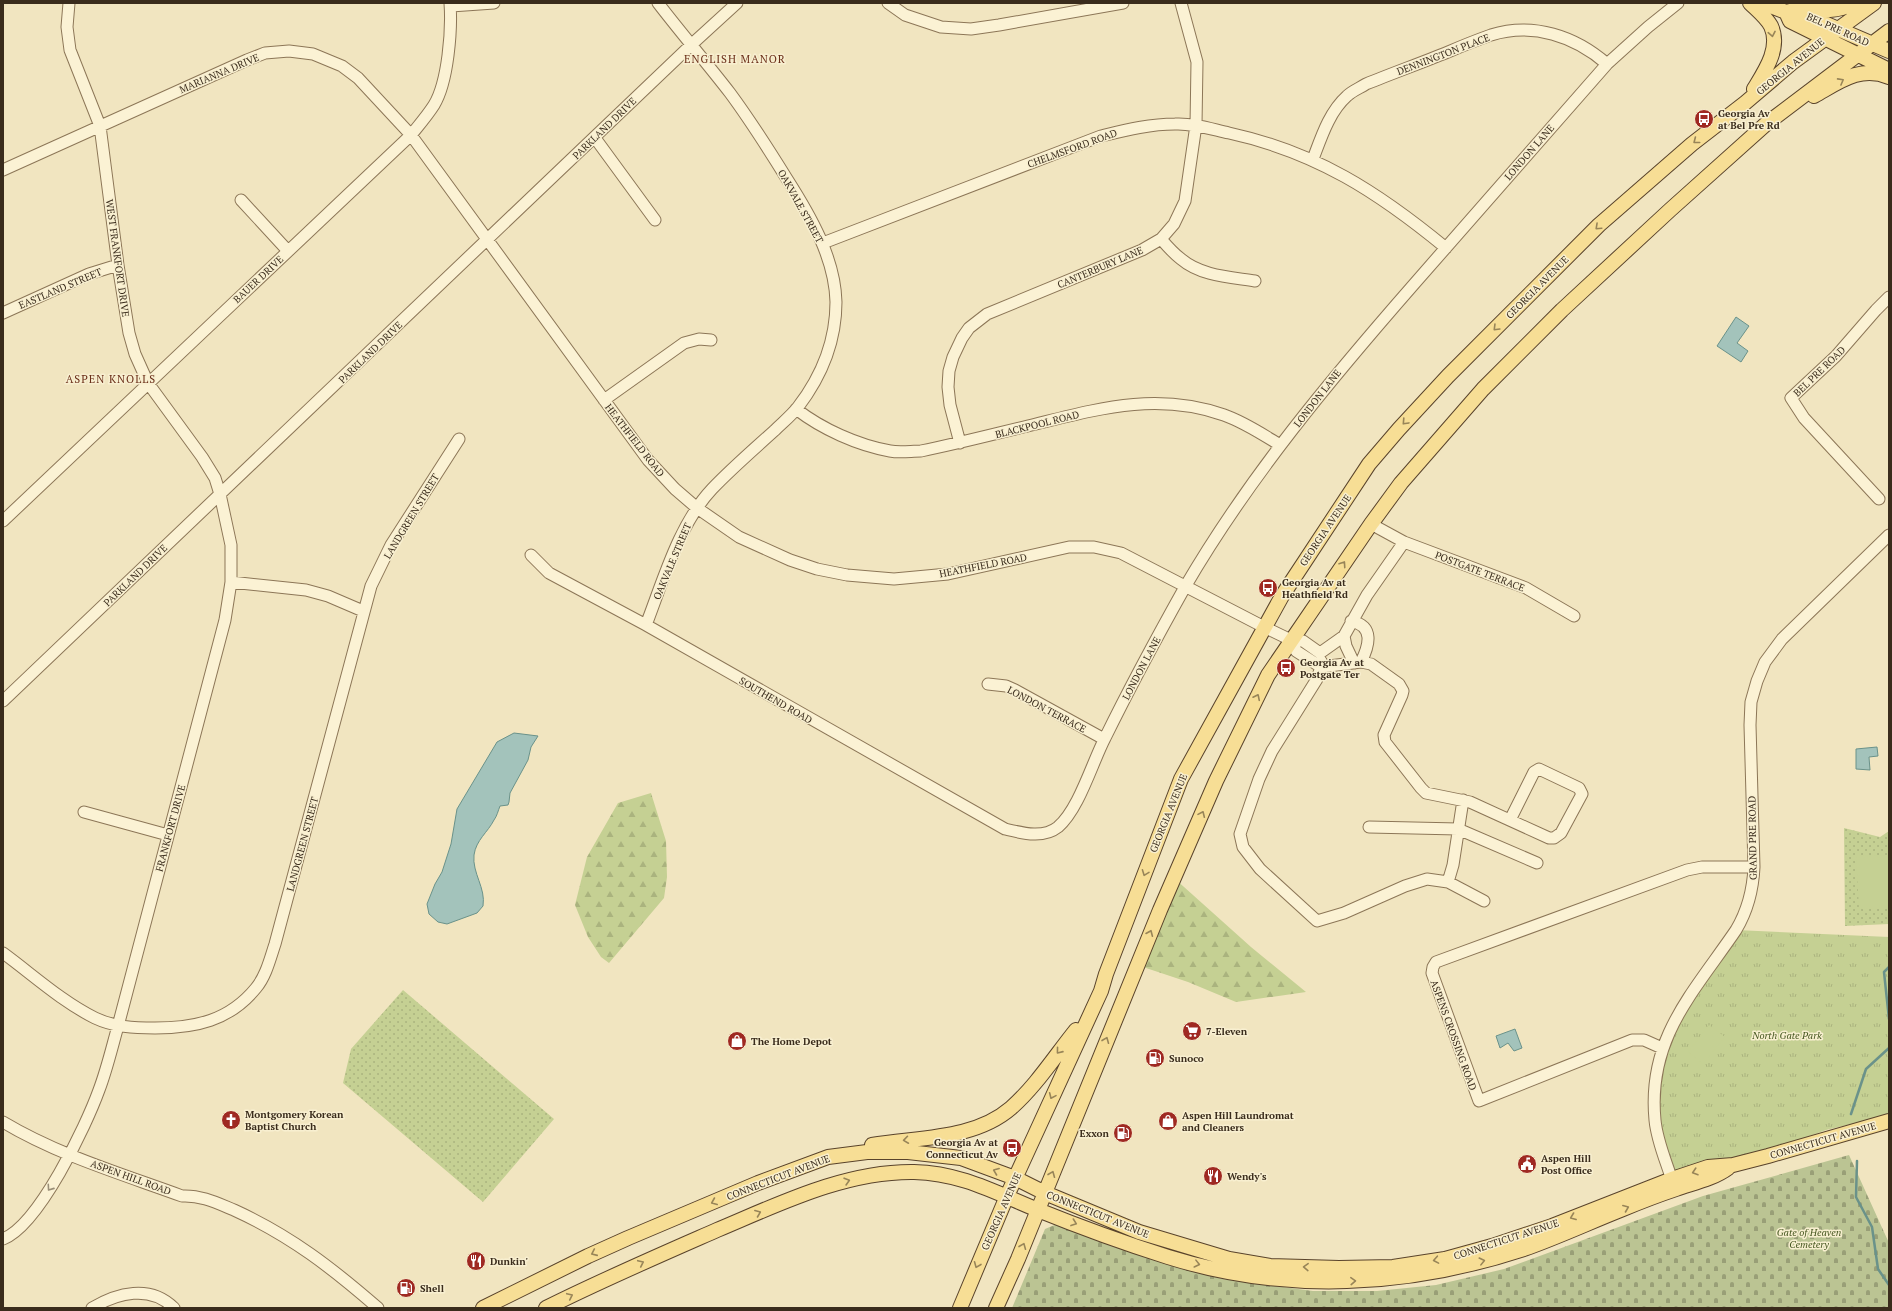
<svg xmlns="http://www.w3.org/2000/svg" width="1892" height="1311" font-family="'PT Serif',serif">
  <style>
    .grass { fill: url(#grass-dots) }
    .forest { fill: url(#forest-firs) }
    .cemetery { fill: url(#cemetery-stones) }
    .park { fill: url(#park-tufts) }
    .garden { fill: #c5d093 }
    .water { fill: #a3c3bb; stroke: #6a928a }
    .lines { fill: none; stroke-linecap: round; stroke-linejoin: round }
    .stream { stroke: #6a928a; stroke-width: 2.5 }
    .minor-casing { stroke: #8c7657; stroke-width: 13 }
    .major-casing { stroke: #59432b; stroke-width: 16 }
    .minor { stroke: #fbf2d4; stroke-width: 11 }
    .major { stroke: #f7de95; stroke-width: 14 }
    .oneway { stroke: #988558 }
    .oneway2 { stroke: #9a8f78 }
    .labels { text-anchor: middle; stroke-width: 3; stroke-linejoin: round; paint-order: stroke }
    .street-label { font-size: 10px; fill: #3a2c1c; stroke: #f8efd0 }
    .poi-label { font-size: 10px; font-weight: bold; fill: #3a2c1c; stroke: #f8efd0; text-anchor: start }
    .park-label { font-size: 10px; font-style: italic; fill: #475821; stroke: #f8efd0 }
    .neighbourhood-label { font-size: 11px; letter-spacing: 1px; fill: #6a2e18; stroke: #f8efd0 }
  </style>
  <defs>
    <pattern id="grass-dots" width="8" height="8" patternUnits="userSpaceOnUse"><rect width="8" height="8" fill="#c5d093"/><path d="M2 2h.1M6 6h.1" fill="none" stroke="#aab37e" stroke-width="1.8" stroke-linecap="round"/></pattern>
    <pattern id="forest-firs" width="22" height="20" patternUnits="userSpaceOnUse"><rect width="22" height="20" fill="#c5d093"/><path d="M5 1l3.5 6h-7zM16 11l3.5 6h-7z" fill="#aab37e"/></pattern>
    <pattern id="cemetery-stones" width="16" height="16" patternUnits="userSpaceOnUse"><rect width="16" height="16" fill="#bbc493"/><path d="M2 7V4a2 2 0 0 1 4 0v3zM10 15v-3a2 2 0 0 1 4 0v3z" fill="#999f77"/></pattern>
    <pattern id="park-tufts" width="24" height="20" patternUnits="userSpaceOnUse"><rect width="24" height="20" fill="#c5d093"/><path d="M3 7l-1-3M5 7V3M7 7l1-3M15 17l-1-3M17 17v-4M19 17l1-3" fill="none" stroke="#aab37e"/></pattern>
  </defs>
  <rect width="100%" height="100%" fill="#f1e5c0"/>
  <path class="grass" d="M1844,828L1880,837L1889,831V924L1845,926Z
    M403,990L554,1119L483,1202L343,1083L351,1049Z"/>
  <path class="forest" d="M651,793L666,841L667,877L664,898L609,963L601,957L588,937L575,905L587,857L618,803Z
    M1174,878L1251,947L1306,992L1236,1002L1188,982L1137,965Z"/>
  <path class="cemetery" d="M1849,1155L1889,1243V1308H1012L1045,1229L1057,1224L1152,1258L1223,1279L1313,1291H1377L1436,1285L1504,1269L1703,1196Z"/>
  <path class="park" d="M1736,930L1889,937V1115L1826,1130L1788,1144L1672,1179L1655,1121L1662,1048Z"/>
  <path class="garden" d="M1889,855V908L1859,909L1856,856Z
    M1709,1025L1725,1037L1703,1064L1688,1052Z"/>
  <path class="water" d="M1736,317L1749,326L1737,343L1748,351L1741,362L1717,346Z
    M514,733L538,736L531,747L528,760L510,793L509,802L508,805L500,806C498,811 497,816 494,820C488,832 476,840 474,855C472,873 486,888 483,906L477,913L447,924L438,922L429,914L427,904L435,884L442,872L451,844L457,809L497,742Z
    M1877,747L1878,756L1869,757L1870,770L1856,769V749Z
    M1515,1029L1522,1048L1514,1051L1508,1043L1500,1048L1496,1036Z"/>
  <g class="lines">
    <path class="stream" d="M1889,967L1884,972L1889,1019
      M1851,1114L1866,1069L1889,1048
      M1857,1161L1856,1197L1872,1227L1878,1269L1889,1285"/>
    <g class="minor-casing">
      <path id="minor" d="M888,3L905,15L941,27L971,29L999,25L1123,3
        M451,6L494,3
        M595,138L655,220
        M1313,159C1321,138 1329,112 1347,96C1352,91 1360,88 1366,84C1393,73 1421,63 1448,52C1462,46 1477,40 1491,35C1533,22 1575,36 1607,64
        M3,170L247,60L265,53L289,51L313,54L342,66L358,78L411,135L648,460L675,489L697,508L739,537L790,560L817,569L847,575L894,579L948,574L1069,547H1094L1121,553L1264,627L1291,640L1303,641L1320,653
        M241,200L288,251
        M1161,239C1167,246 1173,253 1181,259C1201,276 1230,277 1255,281
        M823,243L1101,136C1126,130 1150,124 1175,124C1193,123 1211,129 1229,133C1316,152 1378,192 1446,248
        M3,313L89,274L118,265
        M604,400L684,343L699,339L711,340
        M796,409C822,429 857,445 890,451C900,453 911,451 921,451C960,443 998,433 1036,424C1101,408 1158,392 1224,415C1244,422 1262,434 1280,445
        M960,443L950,405L948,387L949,371L953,357L962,338L969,328L987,314L1142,250L1161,239L1174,224L1185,201L1196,125L1197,62L1181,3
        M1879,499L1804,418L1791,398L1836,356L1876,310L1889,297
        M3,521L411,135C419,125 427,116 434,105C448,82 452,30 450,3
        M1371,524L1404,542L1526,588L1574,616
        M531,555L549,573L646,625L1005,829C1022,833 1043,839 1058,827C1079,809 1092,763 1105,738C1130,687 1157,637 1185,587C1249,477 1331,379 1415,283C1479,210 1543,137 1607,64L1648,27L1678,3
        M231,582L306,590L328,596L363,611
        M1351,621C1375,626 1369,646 1361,662
        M646,625C663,581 679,524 712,489C731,469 753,450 774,431C782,423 791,416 798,407C821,377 836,341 836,302C835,258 810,215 787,179C769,150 750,120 730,93C706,62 681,33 658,3
        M1344,636L1346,646L1354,663
        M1291,640L1296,651L1321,667L1361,662L1371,664L1399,684L1403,691L1402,695L1384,735L1385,742L1421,788L1426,793L1470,802L1549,838H1554L1561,833L1582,794L1579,788L1539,769L1534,772L1510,820
        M1320,653L1344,636L1367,595L1404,542
        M1321,661V667L1317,679L1272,751L1259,779L1240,834L1243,847L1260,869L1317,921L1344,913L1405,886L1427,879L1448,882L1484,901
        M988,684L1006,686L1015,690L1104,739
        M3,701L691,45L737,3
        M84,812L168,835
        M1369,827L1458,829L1537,863
        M1448,882L1453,865L1463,800
        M3,953C33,975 61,1001 95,1018C114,1027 134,1028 155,1028C195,1028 229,1021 256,988C266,976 270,959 275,944L371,586L391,545L459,439
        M1662,1048L1644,1040H1632L1479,1101L1432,973L1433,967L1436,962L1687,870L1702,867H1754
        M3,1122C58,1155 122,1174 182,1196C201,1195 217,1203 234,1210C291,1236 332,1268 378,1308
        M1674,1187C1668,1165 1657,1143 1655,1120C1647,1038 1694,992 1736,930C1748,910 1753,889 1754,867L1750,725L1751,702L1757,681L1765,662L1782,639L1889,535
        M3,1239C39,1225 86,1126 99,1090C107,1069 112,1047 118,1026L225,620L231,582V545L220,494L215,478L202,457L148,383L135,354L129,333L118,265L100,126L70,50L67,27L69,3
        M92,1308C117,1293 150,1284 174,1308"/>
    </g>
    <g class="major-casing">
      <path id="major" d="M1750,3C1757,10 1766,17 1771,26C1781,48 1765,71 1754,89
        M1763,3L1786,12L1794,10L1889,51
        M1802,9C1822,12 1838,11 1856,3
        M1786,12L1790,21L1889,70
        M1814,96C1839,82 1860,65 1889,77
        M872,1145C918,1137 974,1140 1011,1108C1036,1086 1055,1056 1076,1030
        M483,1308L588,1256L628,1238L758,1183L828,1157L867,1152H908L961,1158L1015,1178L1045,1193L1139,1232L1229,1259L1270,1266L1339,1268L1393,1267L1445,1259L1492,1246L1552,1226L1672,1179L1708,1167L1733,1165L1768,1156L1889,1121
        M546,1308C602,1280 660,1255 717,1230C779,1204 845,1171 914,1172C961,1173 996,1193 1038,1210C1080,1227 1124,1243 1168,1257C1286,1294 1408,1287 1524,1249C1558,1237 1590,1222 1623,1209C1640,1202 1658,1195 1676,1189C1693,1183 1713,1179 1728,1168
        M960,1308L1007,1196L1101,991L1106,974L1181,779L1282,596L1369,464L1399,429L1448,376L1599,225L1692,144L1745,103L1793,62L1874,3
        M996,1308L1018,1259L1160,910L1216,781L1268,675L1371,524L1401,483L1483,389L1562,310L1670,210L1766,124L1889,31"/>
    </g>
    <use href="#minor" class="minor"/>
    <use href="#major" class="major"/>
  </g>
  <defs><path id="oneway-chevron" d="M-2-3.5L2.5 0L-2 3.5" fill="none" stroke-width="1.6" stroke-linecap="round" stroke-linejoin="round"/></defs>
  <g class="oneway">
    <use href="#oneway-chevron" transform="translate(1772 34) rotate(79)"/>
    <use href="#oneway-chevron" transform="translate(1841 81) rotate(-29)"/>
    <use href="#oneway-chevron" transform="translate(1696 141) rotate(142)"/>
    <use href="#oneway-chevron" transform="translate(1598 227) rotate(137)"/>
    <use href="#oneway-chevron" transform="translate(1496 328) rotate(135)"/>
    <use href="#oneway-chevron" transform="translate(1405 422) rotate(133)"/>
    <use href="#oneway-chevron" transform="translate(1343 564) rotate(-56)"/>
    <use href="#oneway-chevron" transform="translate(1257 697) rotate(-64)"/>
    <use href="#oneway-chevron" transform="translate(1202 814) rotate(-66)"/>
    <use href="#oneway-chevron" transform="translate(1145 873) rotate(111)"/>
    <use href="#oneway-chevron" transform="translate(1150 933) rotate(-67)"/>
    <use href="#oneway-chevron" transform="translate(1106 1040) rotate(-68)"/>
    <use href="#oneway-chevron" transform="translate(1059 1051) rotate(129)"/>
    <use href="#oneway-chevron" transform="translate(1052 1096) rotate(114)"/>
    <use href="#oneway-chevron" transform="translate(906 1140) rotate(172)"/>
    <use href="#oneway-chevron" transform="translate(996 1171) rotate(-159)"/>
    <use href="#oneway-chevron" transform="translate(1695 1172) rotate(162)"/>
    <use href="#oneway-chevron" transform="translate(1052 1174) rotate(-68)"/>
    <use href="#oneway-chevron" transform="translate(847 1181) rotate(-16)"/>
    <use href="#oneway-chevron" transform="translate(714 1202) rotate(157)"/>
    <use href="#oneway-chevron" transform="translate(1626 1208) rotate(-22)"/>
    <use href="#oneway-chevron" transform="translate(758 1213) rotate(-22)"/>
    <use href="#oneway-chevron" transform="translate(1573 1217) rotate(159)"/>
    <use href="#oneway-chevron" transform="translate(1074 1223) rotate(20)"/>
    <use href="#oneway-chevron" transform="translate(1023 1246) rotate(-68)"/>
    <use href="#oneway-chevron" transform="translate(594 1253) rotate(156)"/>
    <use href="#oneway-chevron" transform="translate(1436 1260) rotate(170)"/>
    <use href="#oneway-chevron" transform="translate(1482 1261) rotate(-14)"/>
    <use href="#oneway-chevron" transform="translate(641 1263) rotate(-25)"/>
    <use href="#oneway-chevron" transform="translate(1197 1264) rotate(14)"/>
    <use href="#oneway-chevron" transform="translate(977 1265) rotate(112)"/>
    <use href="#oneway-chevron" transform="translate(1306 1267) rotate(-178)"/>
    <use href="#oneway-chevron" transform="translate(1353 1281) rotate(-3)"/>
    <use href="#oneway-chevron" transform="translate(570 1296) rotate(-25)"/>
  </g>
  <use class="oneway2" href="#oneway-chevron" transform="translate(50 1188) rotate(125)"/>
  <defs>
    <g id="bus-disc" transform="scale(1)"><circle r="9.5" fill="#9f2922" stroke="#f8efd0"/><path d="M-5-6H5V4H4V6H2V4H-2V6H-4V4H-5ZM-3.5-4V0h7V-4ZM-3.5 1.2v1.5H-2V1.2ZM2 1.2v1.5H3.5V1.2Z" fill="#fff"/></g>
    <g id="supermarket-disc" transform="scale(1)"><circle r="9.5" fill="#9f2922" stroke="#f8efd0"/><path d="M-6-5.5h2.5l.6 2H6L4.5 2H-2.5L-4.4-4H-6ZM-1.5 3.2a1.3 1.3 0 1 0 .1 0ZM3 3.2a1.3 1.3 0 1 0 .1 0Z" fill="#fff"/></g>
    <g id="shop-disc" transform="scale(1)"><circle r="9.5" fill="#9f2922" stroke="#f8efd0"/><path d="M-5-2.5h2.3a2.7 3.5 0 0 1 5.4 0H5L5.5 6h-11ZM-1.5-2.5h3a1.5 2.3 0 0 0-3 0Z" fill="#fff"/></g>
    <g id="fuel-disc" transform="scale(1)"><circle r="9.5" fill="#9f2922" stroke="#f8efd0"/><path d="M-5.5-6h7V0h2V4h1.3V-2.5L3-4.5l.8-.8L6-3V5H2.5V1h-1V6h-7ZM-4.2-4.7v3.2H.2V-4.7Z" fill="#fff"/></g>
    <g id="church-disc" transform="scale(1)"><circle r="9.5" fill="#9f2922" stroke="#f8efd0"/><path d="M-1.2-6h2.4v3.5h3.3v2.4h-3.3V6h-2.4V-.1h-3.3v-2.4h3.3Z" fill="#fff"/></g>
    <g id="civic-disc" transform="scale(1)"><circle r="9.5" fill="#9f2922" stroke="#f8efd0"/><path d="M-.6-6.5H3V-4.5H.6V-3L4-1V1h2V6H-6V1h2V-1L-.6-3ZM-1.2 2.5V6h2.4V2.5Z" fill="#fff"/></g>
    <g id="restaurant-disc" transform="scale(1)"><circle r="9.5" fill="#9f2922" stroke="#f8efd0"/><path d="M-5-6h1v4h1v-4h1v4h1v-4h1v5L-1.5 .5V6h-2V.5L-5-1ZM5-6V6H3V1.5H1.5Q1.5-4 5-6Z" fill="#fff"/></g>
  </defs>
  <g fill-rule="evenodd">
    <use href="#bus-disc" x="1704" y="119"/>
    <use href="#bus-disc" x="1268" y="588"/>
    <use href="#bus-disc" x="1286" y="668"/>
    <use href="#supermarket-disc" x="1192" y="1031"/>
    <use href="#shop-disc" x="737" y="1041"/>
    <use href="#fuel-disc" x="1155" y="1058"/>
    <use href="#church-disc" x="231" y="1120"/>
    <use href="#shop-disc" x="1168" y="1121"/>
    <use href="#fuel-disc" x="1123" y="1133"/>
    <use href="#bus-disc" x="1012" y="1148"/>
    <use href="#civic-disc" x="1527" y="1164"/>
    <use href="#restaurant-disc" x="1213" y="1176"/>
    <use href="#restaurant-disc" x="476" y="1261"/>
    <use href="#fuel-disc" x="406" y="1288"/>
  </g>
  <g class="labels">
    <g class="street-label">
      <text transform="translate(1838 29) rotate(24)" y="4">BEL PRE ROAD</text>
      <text transform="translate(1443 54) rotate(-21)" y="4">DENNINGTON PLACE</text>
      <text transform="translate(1790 66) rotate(-39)" y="4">GEORGIA AVENUE</text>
      <text transform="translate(219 73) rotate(-23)" y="4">MARIANNA DRIVE</text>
      <text transform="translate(604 128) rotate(-44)" y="4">PARKLAND DRIVE</text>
      <text transform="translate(1072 148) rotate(-20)" y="4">CHELMSFORD ROAD</text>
      <text transform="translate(1529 152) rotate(-49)" y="4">LONDON LANE</text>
      <text transform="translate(801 206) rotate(61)" y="4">OAKVALE STREET</text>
      <text transform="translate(118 258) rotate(82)" y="4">WEST FRANKFORT DRIVE</text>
      <text transform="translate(1100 267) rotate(-23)" y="4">CANTERBURY LANE</text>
      <text transform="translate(258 279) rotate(-43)" y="4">BAUER DRIVE</text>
      <text transform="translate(1537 287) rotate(-45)" y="4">GEORGIA AVENUE</text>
      <text transform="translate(60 288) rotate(-23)" y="4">EASTLAND STREET</text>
      <text transform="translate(370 352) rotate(-44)" y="4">PARKLAND DRIVE</text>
      <text transform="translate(1819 371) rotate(-44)" y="4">BEL PRE ROAD</text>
      <text transform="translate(1317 398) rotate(-52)" y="4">LONDON LANE</text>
      <text transform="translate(1037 424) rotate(-14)" y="4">BLACKPOOL ROAD</text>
      <text transform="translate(635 440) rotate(52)" y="4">HEATHFIELD ROAD</text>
      <text transform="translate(411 516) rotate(-59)" y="4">LANDGREEN STREET</text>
      <text transform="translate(1325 530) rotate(-56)" y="4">GEORGIA AVENUE</text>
      <text transform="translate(672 561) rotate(-67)" y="4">OAKVALE STREET</text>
      <text transform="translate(983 565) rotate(-11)" y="4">HEATHFIELD ROAD</text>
      <text transform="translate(1480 571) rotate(21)" y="4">POSTGATE TERRACE</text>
      <text transform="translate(135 575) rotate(-44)" y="4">PARKLAND DRIVE</text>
      <text transform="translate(1141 668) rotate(-62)" y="4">LONDON LANE</text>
      <text transform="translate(776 700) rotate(30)" y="4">SOUTHEND ROAD</text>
      <text transform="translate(1047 709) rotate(28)" y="4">LONDON TERRACE</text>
      <text transform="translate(1168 813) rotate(-68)" y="4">GEORGIA AVENUE</text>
      <text transform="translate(170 828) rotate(-75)" y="4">FRANKFORT DRIVE</text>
      <text transform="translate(1752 838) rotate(-91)" y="4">GRAND PRE ROAD</text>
      <text transform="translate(302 844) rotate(-75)" y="4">LANDGREEN STREET</text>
      <text transform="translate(1454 1035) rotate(70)" y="4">ASPENS CROSSING ROAD</text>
      <text transform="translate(1823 1140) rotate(-16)" y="4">CONNECTICUT AVENUE</text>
      <text transform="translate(131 1177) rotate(20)" y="4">ASPEN HILL ROAD</text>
      <text transform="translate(778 1177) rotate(-21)" y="4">CONNECTICUT AVENUE</text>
      <text transform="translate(1001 1211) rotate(-66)" y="4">GEORGIA AVENUE</text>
      <text transform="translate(1098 1214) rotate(22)" y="4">CONNECTICUT AVENUE</text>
      <text transform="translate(1506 1239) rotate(-18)" y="4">CONNECTICUT AVENUE</text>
    </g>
    <g class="poi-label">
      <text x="1718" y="117">Georgia Av<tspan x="1718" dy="12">at Bel Pre Rd</tspan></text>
      <text x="1282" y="586">Georgia Av at<tspan x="1282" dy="12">Heathfield Rd</tspan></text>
      <text x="1300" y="666">Georgia Av at<tspan x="1300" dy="12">Postgate Ter</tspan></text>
      <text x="1206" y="1035">7-Eleven</text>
      <text x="751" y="1045">The Home Depot</text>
      <text x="1169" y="1062">Sunoco</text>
      <text x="245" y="1118">Montgomery Korean<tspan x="245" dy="12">Baptist Church</tspan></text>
      <text x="1182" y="1119">Aspen Hill Laundromat<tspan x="1182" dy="12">and Cleaners</tspan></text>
      <text x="1109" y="1137" text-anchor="end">Exxon</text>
      <text x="998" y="1146" text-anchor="end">Georgia Av at<tspan x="998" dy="12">Connecticut Av</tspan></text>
      <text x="1541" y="1162">Aspen Hill<tspan x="1541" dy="12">Post Office</tspan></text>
      <text x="1227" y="1180">Wendy's</text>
      <text x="490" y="1265">Dunkin'</text>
      <text x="420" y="1292">Shell</text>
    </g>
    <g class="park-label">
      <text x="1787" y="1039">North Gate Park</text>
      <text x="1809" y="1236">Gate of Heaven<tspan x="1809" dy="12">Cemetery</tspan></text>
    </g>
    <g class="neighbourhood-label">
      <text x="735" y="63">ENGLISH MANOR</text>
      <text x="111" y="383">ASPEN KNOLLS</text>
    </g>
  </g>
  <rect width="1892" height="1311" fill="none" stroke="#3a2c1c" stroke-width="8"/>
</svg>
